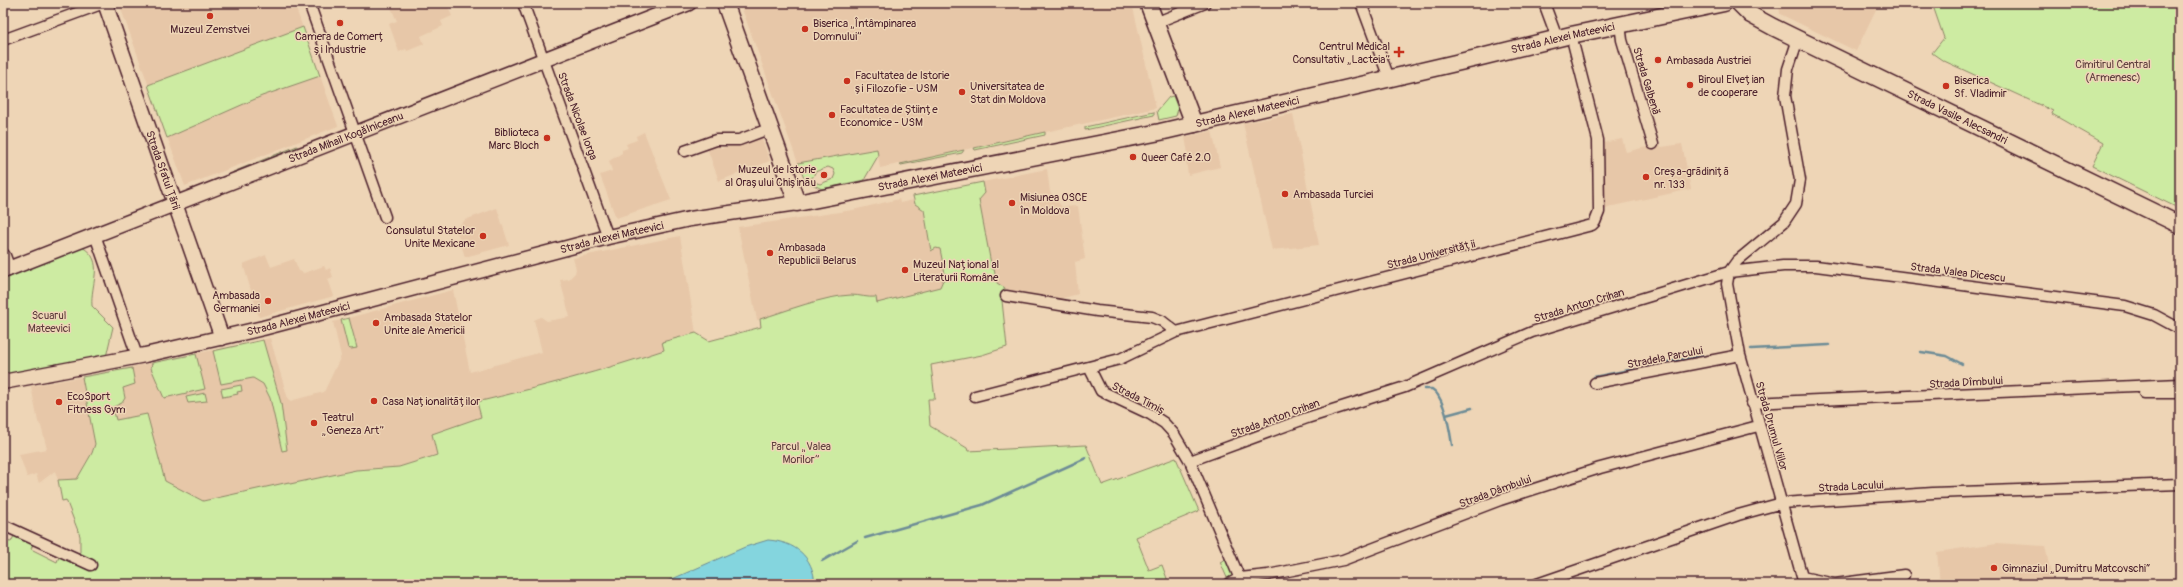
<svg xmlns="http://www.w3.org/2000/svg" width="2183" height="587" font-family="Pangolin,sans-serif">
  <style>
    .built { fill: #e7c7a8 }
    .green { fill: #cdeba2; stroke: #8c8566 }
    .water { fill: #84d5de; stroke: #6d8c96 }
    .lines { fill: none; stroke-linecap: round; stroke-linejoin: round }
    .stream { stroke: #6d8c96; stroke-width: 2.5 }
    .street-casing { stroke: #4a1f2b; stroke-width: 13 }
    .secondary-casing { stroke: #4a1f2b; stroke-width: 17 }
    .primary-casing { stroke: #4a1f2b; stroke-width: 19 }
    .street { stroke: #eed5b6; stroke-width: 10 }
    .secondary { stroke: #eed5b6; stroke-width: 14 }
    .primary { stroke: #eed5b6; stroke-width: 16 }
    .poi-dot { fill: #c8321e; stroke: #eed5b6; stroke-width: 1.5 }
    .labels { text-anchor: middle; stroke-width: 3; stroke-linejoin: round; paint-order: stroke }
    .poi-label { font-size: 11px; fill: #4a1f2b; stroke: #eed5b6; text-anchor: start }
    .street-label { font-size: 11px; fill: #4a1f2b; stroke: #eed5b6 }
    .park-label { font-size: 11px; fill: #5e3e3d; stroke: #eed5b6 }
  </style>
  <rect width="100%" height="100%" fill="#eed5b6"/>
  <filter id="ink" filterUnits="userSpaceOnUse"><feTurbulence type="fractalNoise" baseFrequency=".025" numOctaves="2"/><feDisplacementMap in="SourceGraphic" scale="8" xChannelSelector="R" yChannelSelector="G"/><feConvolveMatrix kernelMatrix="1 2 1 2 8 2 1 2 1" color-interpolation-filters="sRGB"/></filter>
  <g filter="url(#ink)">
    <path class="built" d="M138,3H294L338,126L185,186L121,9Z
      M389,3H446L452,16L441,21L443,26L421,36L424,44L407,51L406,49L399,52L389,24L397,21Z
      M740,3H1132L1156,108L880,168L877,149L798,163Z
      M1779,3H1879L1856,51L1780,14Z
      M1293,114L1319,245L1272,250L1243,123Z
      M1212,131L1220,167L1188,175L1186,160L1189,159L1185,137Z
      M644,132L671,200L616,218L600,175L612,171L609,161L622,153V150L628,148L626,144L637,140L636,136Z
      M760,134L770,161L719,181L706,145L718,141L721,149Z
      M1622,139L1626,152L1658,144L1662,147L1682,144L1691,189L1613,206L1604,210L1603,143Z
      M1047,169L1050,192L1062,207L1078,206L1085,259L1075,262L1078,294L1056,300L1004,293L1003,288L996,283L994,269H992L979,200L985,193L983,182Z
      M899,199L900,203L914,200L915,204L923,210L931,250L937,248L940,249L946,279L940,287L877,303L876,297L865,298L852,295L833,299L757,320L738,227L853,210Z
      M497,208L509,245L465,257L456,229L465,220Z
      M680,236L696,333L663,342L664,350L625,363L556,384L477,402L481,417L432,434L437,454L399,467L356,470L290,485V482L203,501L165,481L147,415L116,420L113,407L122,403L125,398L120,375L117,370L270,338L288,399L290,401L324,392L341,356L333,322L453,290L470,372L542,352L534,320L541,317L547,321L570,317L560,280L569,279L575,273L576,269L573,258Z
      M266,255L271,267L294,259L299,271L304,273L324,266L326,270L330,268L333,277L328,279L334,296L259,317L243,264Z
      M82,377L95,444L92,453L77,479L58,480L55,471L39,483L36,474L27,477L19,454L47,449L41,426L38,422L31,386Z
      M1997,543L2045,546L2053,584H1940L1937,552Z"/>
    <path class="green" d="M1932,3H2180V209L2092,166L2103,143L2052,114L2053,111L1942,60L1932,53L1944,38Z
      M303,27L320,76L262,96L167,138L148,85Z
      M1173,96L1178,109L1176,116L1159,120L1157,111L1169,97Z
      M1154,112V115L1085,130V127Z
      M1045,132V135L975,150L974,148Z
      M297,146L298,149L234,174L233,172Z
      M877,149L878,156L864,180L822,189L810,183L814,182L820,184L833,179L835,174L833,169L828,167L815,172L813,177L805,181L798,163Z
      M964,150L962,153L901,165L900,164Z
      M983,182L985,193L979,200L992,269H994L997,283L1005,288L1002,301L1007,347L982,355L931,365L935,399H928L930,426L967,448L968,451L1086,445L1102,485L1176,458L1199,511L1136,537L1149,570L1162,565L1169,584H3V541L11,542L15,534L34,542L31,549L57,562L60,554L80,556V536L66,500L62,501L58,480L77,479L92,453L95,444L82,377L132,368L135,384L123,388L125,398L122,403L113,407L116,420L147,414L165,481L203,501L289,482L290,484L356,470L399,467L437,455L432,434L481,417L477,402C540,387 602,371 664,350L662,342L696,333L709,341L761,327L760,319C786,311 824,296 851,295C860,295 867,298 876,297L877,303L940,287L943,280L946,279L940,249L936,248L931,251L924,210L915,204L913,196Z
      M82,247C106,261 90,283 92,306L113,327L106,357L3,377V278Z
      M349,318L357,348L351,349L348,348L341,320Z
      M263,340L281,403L287,450L282,451L270,398L263,384L253,378L221,384L213,351Z
      M196,354L205,389L164,398L151,368L152,363Z
      M241,385L242,391L237,392L238,394L223,397L221,389Z
      M205,393L207,401L188,403L186,397Z
      M1227,558L1233,573L1228,580L1220,562Z"/>
    <path class="water" d="M768,540C795,542 813,556 815,584H661L745,547Z"/>
    <g class="lines">
      <path class="stream" d="M1751,349L1829,345
        M1921,352L1947,356L1962,364
        M1646,366L1694,357L1708,356
        M1594,377L1634,369
        M1424,389H1432C1445,397 1450,431 1452,445
        M1446,415L1472,408
        M865,538L982,505L1086,458
        M822,561L857,541"/>
      <g class="street-casing">
        <path id="street" d="M309,3L385,217
          M523,3L608,237
          M1361,3L1389,78
          M1544,3L1557,38
          M1155,23L1205,3
          M1620,24L1622,40L1653,144
          M1798,39L1788,69L1785,96L1800,180L1796,204L1784,222L1737,261L1729,272L1727,284L1740,355L1804,584
          M3,40L104,3
          M685,151L716,140H739L771,128
          M95,235L137,356
          M1006,296L1097,311L1152,317L1162,321L1176,332
          M1089,367L1101,391L1150,414L1164,423L1174,434L1190,461L1242,584
          M1595,383L1740,355
          M2144,393H2180
          M975,396L1120,359L1176,332L1592,225L1595,222L1599,212L1598,140L1571,35
          M1752,403L2180,384
          M1190,461L1307,418L1405,387L1532,332L1729,272L1783,266H1816L2125,306L2154,315L2180,329
          M3,525L91,565
          M1802,577L1835,584L1904,575
          M1229,584L1240,578L1268,575L1343,560L1500,500L1600,468L1758,426
          M1537,584L1738,515L1782,503L1933,493L2180,484"/>
      </g>
      <g class="secondary-casing">
        <g id="secondary">
          <path id="s1" d="M105,3L222,338"/>
          <path d="M3,256L8,269"/>
          <path id="s2" d="M3,271L689,3"/>
          <path id="s3" d="M3,382L145,355L263,328L608,237L690,219L797,203"/>
        </g>
      </g>
      <g class="primary-casing">
        <g id="primary">
          <path id="s4" d="M725,3L797,203L1160,132L1477,58L1571,35L1724,3"/>
          <path d="M1148,3L1194,124"/>
          <path id="s5" d="M1739,3L1751,15L1773,27L2180,225"/>
        </g>
      </g>
      <use href="#street" class="street"/>
      <use href="#secondary" class="secondary"/>
      <use href="#primary" class="primary"/>
    </g>
  </g>
  <g class="poi-dot">
    <circle cx="210" cy="16" r="4"/>
    <circle cx="340" cy="23" r="4"/>
    <circle cx="805" cy="29" r="4"/>
    <path d="M1397 46h4v4h4v4h-4v4h-4v-4h-4v-4h4z"/>
    <circle cx="1658" cy="60" r="4"/>
    <circle cx="847" cy="81" r="4"/>
    <circle cx="1690" cy="85" r="4"/>
    <circle cx="1946" cy="86" r="4"/>
    <circle cx="962" cy="92" r="4"/>
    <circle cx="832" cy="115" r="4"/>
    <circle cx="547" cy="138" r="4"/>
    <circle cx="1133" cy="157" r="4"/>
    <circle cx="824" cy="175" r="4"/>
    <circle cx="1646" cy="177" r="4"/>
    <circle cx="1285" cy="194" r="4"/>
    <circle cx="1012" cy="203" r="4"/>
    <circle cx="483" cy="236" r="4"/>
    <circle cx="770" cy="253" r="4"/>
    <circle cx="905" cy="270" r="4"/>
    <circle cx="268" cy="301" r="4"/>
    <circle cx="376" cy="323" r="4"/>
    <circle cx="374" cy="401" r="4"/>
    <circle cx="59" cy="402" r="4"/>
    <circle cx="314" cy="423" r="4"/>
    <circle cx="1994" cy="568" r="4"/>
  </g>
  <g class="labels">
    <g class="poi-label">
      <text x="813" y="27">Biserica „Întâmpinarea<tspan x="813" dy="13">Domnului”</tspan></text>
      <text x="210" y="33" text-anchor="middle">Muzeul Zemstvei</text>
      <text x="340" y="40" text-anchor="middle">Camera de Comerț<tspan x="340" dy="13">și Industrie</tspan></text>
      <text x="1390" y="50" text-anchor="end">Centrul Medical<tspan x="1390" dy="13">Consultativ „Lacteia”</tspan></text>
      <text x="1666" y="64">Ambasada Austriei</text>
      <text x="855" y="79">Facultatea de Istorie<tspan x="855" dy="13">și Filozofie - USM</tspan></text>
      <text x="1698" y="83">Biroul Elvețian<tspan x="1698" dy="13">de cooperare</tspan></text>
      <text x="1954" y="84">Biserica<tspan x="1954" dy="13">Sf. Vladimir</tspan></text>
      <text x="970" y="90">Universitatea de<tspan x="970" dy="13">Stat din Moldova</tspan></text>
      <text x="840" y="113">Facultatea de Științe<tspan x="840" dy="13">Economice - USM</tspan></text>
      <text x="539" y="136" text-anchor="end">Biblioteca<tspan x="539" dy="13">Marc Bloch</tspan></text>
      <text x="1141" y="161">Queer Café 2.0</text>
      <text x="816" y="173" text-anchor="end">Muzeul de Istorie<tspan x="816" dy="13">al Orașului Chișinău</tspan></text>
      <text x="1654" y="175">Creșa-grădiniță<tspan x="1654" dy="13">nr. 133</tspan></text>
      <text x="1293" y="198">Ambasada Turciei</text>
      <text x="1020" y="201">Misiunea OSCE<tspan x="1020" dy="13">în Moldova</tspan></text>
      <text x="475" y="234" text-anchor="end">Consulatul Statelor<tspan x="475" dy="13">Unite Mexicane</tspan></text>
      <text x="778" y="251">Ambasada<tspan x="778" dy="13">Republicii Belarus</tspan></text>
      <text x="913" y="268">Muzeul Național al<tspan x="913" dy="13">Literaturii Române</tspan></text>
      <text x="260" y="299" text-anchor="end">Ambasada<tspan x="260" dy="13">Germaniei</tspan></text>
      <text x="384" y="321">Ambasada Statelor<tspan x="384" dy="13">Unite ale Americii</tspan></text>
      <text x="67" y="400">EcoSport<tspan x="67" dy="13">Fitness Gym</tspan></text>
      <text x="382" y="405">Casa Naționalităților</text>
      <text x="322" y="421">Teatrul<tspan x="322" dy="13">„Geneza Art”</tspan></text>
      <text x="2002" y="572">Gimnaziul „Dumitru Matcovschi“</text>
    </g>
    <g class="street-label">
      <text dy="4" stroke="none"><textPath href="#s4" startOffset="996">Strada Alexei Mateevici</textPath></text>
      <text transform="translate(1647 81) rotate(73)" y="4">Strada Galbenă</text>
      <text dy="4" stroke="none"><textPath href="#s4" startOffset="672">Strada Alexei Mateevici</textPath></text>
      <text transform="translate(578 116) rotate(69)" y="4">Strada Nicolae Iorga</text>
      <text dy="4" stroke="none"><textPath href="#s5" startOffset="247">Strada Vasile Alecsandri</textPath></text>
      <text dy="4" stroke="none"><textPath href="#s2" startOffset="368">Strada Mihail Kogălniceanu</textPath></text>
      <text dy="4" stroke="none"><textPath href="#s1" startOffset="177">Strada Sfatul Țării</textPath></text>
      <text dy="4" stroke="none"><textPath href="#s4" startOffset="348">Strada Alexei Mateevici</textPath></text>
      <text dy="4" stroke="none"><textPath href="#s3" startOffset="626">Strada Alexei Mateevici</textPath></text>
      <text transform="translate(1431 254) rotate(-14)" y="4">Strada Universității</text>
      <text transform="translate(1958 272) rotate(7)" y="4">Strada Valea Dicescu</text>
      <text transform="translate(1579 305) rotate(-17)" y="4">Strada Anton Crihan</text>
      <text dy="4" stroke="none"><textPath href="#s3" startOffset="302">Strada Alexei Mateevici</textPath></text>
      <text transform="translate(1665 357) rotate(-11)" y="4">Stradela Parcului</text>
      <text transform="translate(1966 382) rotate(-3)" y="4">Strada Dîmbului</text>
      <text transform="translate(1139 398) rotate(27)" y="4">Strada Timiș</text>
      <text transform="translate(1275 418) rotate(-20)" y="4">Strada Anton Crihan</text>
      <text transform="translate(1772 426) rotate(74)" y="4">Strada Drumul Viilor</text>
      <text transform="translate(1851 486) rotate(-3)" y="4">Strada Lacului</text>
      <text transform="translate(1495 491) rotate(-20)" y="4">Strada Dâmbului</text>
    </g>
    <g class="park-label">
      <text x="2113" y="68">Cimitirul Central<tspan x="2113" dy="13">(Armenesc)</tspan></text>
      <text x="49" y="319">Scuarul<tspan x="49" dy="13">Mateevici</tspan></text>
      <text x="801" y="450">Parcul „Valea<tspan x="801" dy="13">Morilor”</tspan></text>
    </g>
  </g>
  <rect width="2183" height="587" fill="none" stroke="#eed5b6" stroke-width="16"/>
  <rect x="8" y="8" width="2167" height="571" fill="none" stroke="#4a1f2b" stroke-width="1.5" filter="url(#ink)"/>
</svg>
